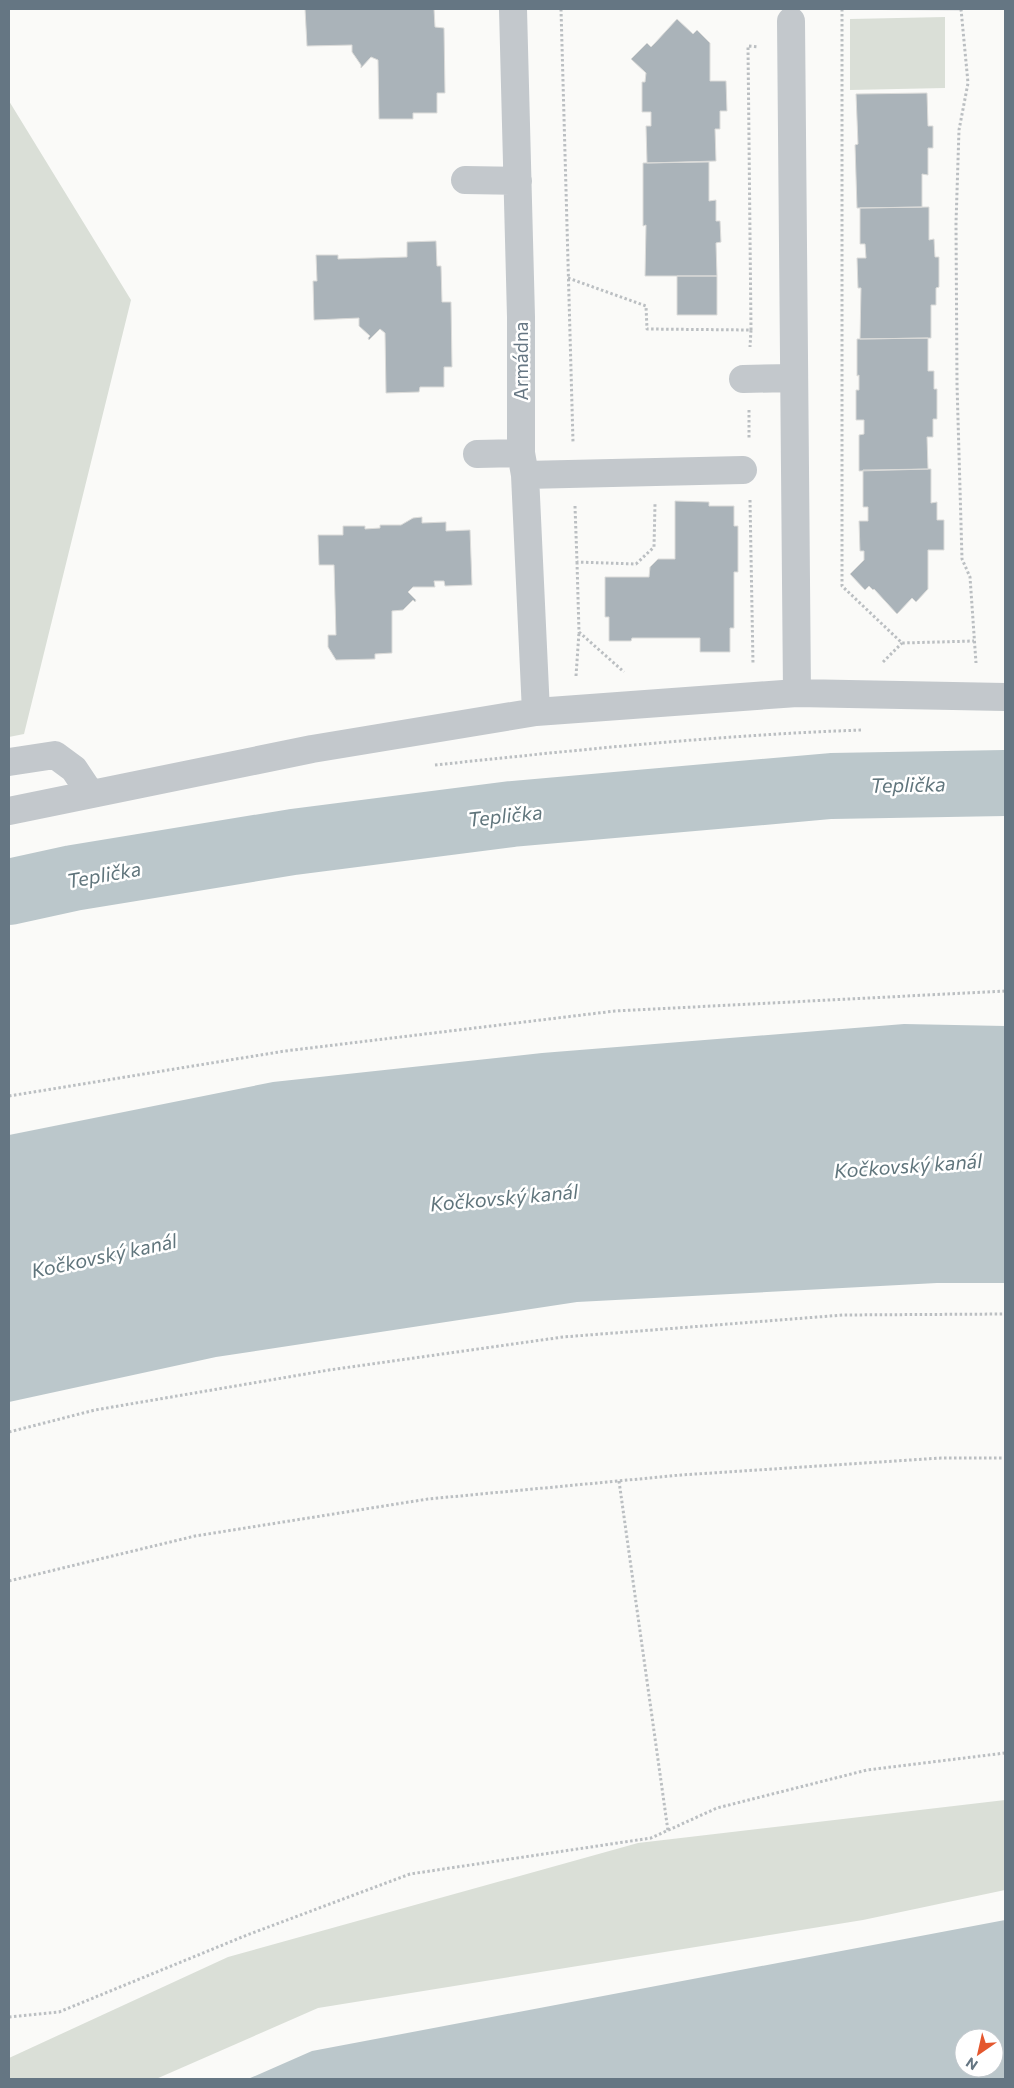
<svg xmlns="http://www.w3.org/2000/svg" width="1014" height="2088" font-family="Commissioner,sans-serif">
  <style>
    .built { fill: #e8e9e9 }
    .green { fill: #dadfd7 }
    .water { fill: #bbc7cb; fill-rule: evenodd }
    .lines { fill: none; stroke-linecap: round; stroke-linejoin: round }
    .river { stroke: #bbc7cb; stroke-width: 66 }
    .building { fill: #aab3b9; stroke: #dcdcda }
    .path { stroke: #bbbfc2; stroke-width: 3; stroke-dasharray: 2.5 2.5; stroke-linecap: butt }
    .minor { stroke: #c3c8cc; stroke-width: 28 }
    .labels { text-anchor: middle; stroke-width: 5; stroke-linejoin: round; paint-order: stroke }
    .street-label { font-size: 19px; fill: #657683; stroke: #fff }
    .water-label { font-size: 20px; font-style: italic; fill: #60757c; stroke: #fff }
  </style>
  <rect width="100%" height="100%" fill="#fafaf8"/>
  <path class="built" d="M799,9H961V11Z"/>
  <path class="green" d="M945,17V88L850,90V19Z
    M9,101L131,300L24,734L9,737Z
    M1005,1800V1890L863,1920L318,2008L156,2079H9V2058L228,1957L638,1843Z"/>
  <path class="water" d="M904,1024L1005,1026V1283H937L577,1302L216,1357L9,1402V1135L273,1082L542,1053Z
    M1005,1920V2079H248L312,2051ZM964,2038H994V2068H964Z"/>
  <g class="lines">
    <path class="river" d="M9,892L73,878L293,842L512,814L831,786L1005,783"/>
  </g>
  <path class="building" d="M305,9H434L435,27L444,28L445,93H437V113H413V119H379L378,60L371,57L361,68V65L352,52V45L307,46Z
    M677,19L693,34L697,30L710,43V81H726L727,111H720V129H715L716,161L647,163L646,126H651V112H642V82H645L646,73L631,59L647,43L651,47L655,43Z
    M927,93L928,126H933V148H928V175L922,174V207L857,208L855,145L858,144L856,94Z
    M709,162V201L716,200V221H720L721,242L716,243L717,276H645L646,225L643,226V163Z
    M929,207V240L934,239L935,257H939V287L936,288V305H931V338L860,339L861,288H858L857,258H866L865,244H860V208Z
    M436,241L437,266H441L442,302H451L452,367H444V387H420L419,392L386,393L385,333L380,329L369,340L368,338L370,336L359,326V318L314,320L313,281H317L316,255H338V259L407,257V242Z
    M677,276H717V315H677Z
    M928,338V371H934V389H937V419H933V437H927L928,469L859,471V435L864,434V420H856V390H859V375L857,376V339Z
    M931,469V503L937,502V520H944V550H928V589L916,602L912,598L897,614L874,589L873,590L869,586L865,590L850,574L864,560V551H860L859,521H868V507H863V470Z
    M675,501L709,502V506H734V526H738V572H734V628H730V652H700V638H632L631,641H609V617H605V577H649L650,567L658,559H675Z
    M422,517V523L446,522V531L470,530L472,585L445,586L444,581H434L435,587H413L408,592L416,600L415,602L413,600L403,610L392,611V653L375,654V659L336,660L328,647V635H336L334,565H319L318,535H343V526H365V529L380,528V525H401L413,518Z"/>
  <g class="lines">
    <path class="path" d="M561,9L573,442
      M842,9V586L902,643L974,641
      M961,9L968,83L959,130L956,223L957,384L962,559L970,577L976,663
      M568,278L646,306L647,329L751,330L750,347
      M751,330L748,46L758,47
      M749,410V439
      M750,500L753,664
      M575,506L577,562L636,564L654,547L655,504
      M577,562L579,632L624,672
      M883,662L902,643
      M576,676L579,632
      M435,765C577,750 719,735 862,730
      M9,1096L285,1051L615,1011L1005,991
      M9,1432L95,1410L329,1370L563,1337L843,1315L1005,1314
      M619,1481L668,1831
      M9,1581L195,1536L428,1499L681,1475L941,1458H1005
      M9,2017L59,2012L247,1935L410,1874L651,1838L717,1808L867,1770L1005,1753"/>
    <path class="minor" d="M513,9L521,317V453L525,475L536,712
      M791,21L797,693
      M465,180L518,181
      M743,379L794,378
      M477,454L521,453
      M525,475L743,470
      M9,762L55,755L74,769L90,793
      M9,811L312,749L536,712L797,693L1005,697"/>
  </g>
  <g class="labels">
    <g class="street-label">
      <text transform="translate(521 361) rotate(-90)" y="7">Armádna</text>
    </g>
    <g class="water-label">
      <text transform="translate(908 785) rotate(-1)" y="7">Teplička</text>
      <text transform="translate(505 816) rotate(-6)" y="7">Teplička</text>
      <text transform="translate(104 875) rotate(-10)" y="7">Teplička</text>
      <text transform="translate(908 1166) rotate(-4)" y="7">Kočkovský kanál</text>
      <text transform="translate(504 1198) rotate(-5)" y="7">Kočkovský kanál</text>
      <text transform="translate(104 1256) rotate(-12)" y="7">Kočkovský kanál</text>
    </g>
  </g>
  <rect width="1014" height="2088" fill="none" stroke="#657683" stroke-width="20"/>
  <g transform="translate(979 2053) rotate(214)"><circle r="24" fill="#ffffff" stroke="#c1c8cd"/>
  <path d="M0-4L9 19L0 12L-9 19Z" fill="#e4572e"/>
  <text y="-8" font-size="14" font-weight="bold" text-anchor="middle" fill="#657683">N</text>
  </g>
</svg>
